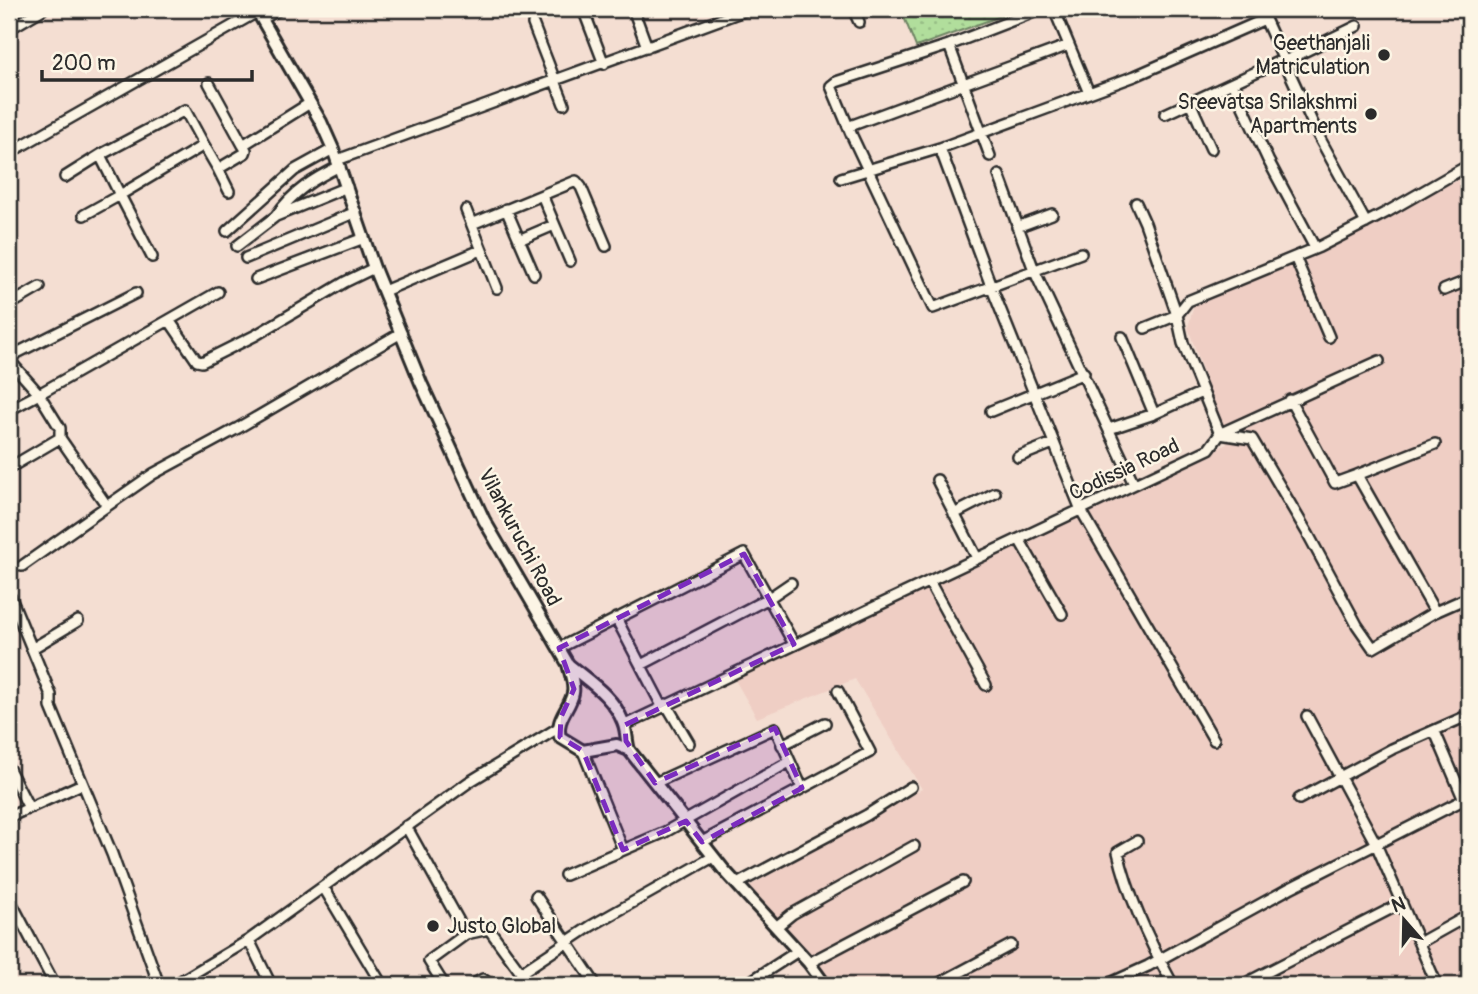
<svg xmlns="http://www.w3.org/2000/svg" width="1478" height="994" font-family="Pangolin,sans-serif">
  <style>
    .built { fill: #efcec4 }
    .grass { fill: url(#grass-dots); stroke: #6e8464; stroke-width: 2 }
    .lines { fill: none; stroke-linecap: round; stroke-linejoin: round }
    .minor-casing { stroke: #2b2b2b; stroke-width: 14 }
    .major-casing { stroke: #2b2b2b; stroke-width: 16 }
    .minor { stroke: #fcf5e5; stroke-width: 9 }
    .major { stroke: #fcf5e5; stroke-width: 10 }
    .marked { fill: #7b2cbf; fill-opacity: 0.2; stroke: #7b2cbf; stroke-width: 5; stroke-dasharray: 14 9; stroke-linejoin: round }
    .poi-dot { fill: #2b2b2b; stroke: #fcf5e5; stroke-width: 2.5 }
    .labels { text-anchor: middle; stroke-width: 5; stroke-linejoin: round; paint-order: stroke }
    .poi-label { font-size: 21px; fill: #2b2b2b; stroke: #fcf5e5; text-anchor: end }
    .street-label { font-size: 21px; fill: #2b2b2b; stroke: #fcf5e5 }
  </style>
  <defs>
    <pattern id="grass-dots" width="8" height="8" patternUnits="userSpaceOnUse" patternTransform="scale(1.75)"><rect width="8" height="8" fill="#b1de9c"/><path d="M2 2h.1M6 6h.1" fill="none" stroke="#98bf87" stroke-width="1.8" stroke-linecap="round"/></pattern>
  </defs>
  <rect width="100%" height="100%" fill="#f4ded2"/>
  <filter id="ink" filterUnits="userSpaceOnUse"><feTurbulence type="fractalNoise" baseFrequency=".0143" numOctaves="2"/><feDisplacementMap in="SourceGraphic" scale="14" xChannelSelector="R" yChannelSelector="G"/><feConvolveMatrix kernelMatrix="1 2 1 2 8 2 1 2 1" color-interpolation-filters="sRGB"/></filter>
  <g filter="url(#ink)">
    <path class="built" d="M1469,175V985H830L748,887L922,789L855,679L757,718L735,680L1227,444L1188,327L1194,305Z"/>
    <path class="grass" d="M910,9H1020L916,47L902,12Z"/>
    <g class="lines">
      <g class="minor-casing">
        <path id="minor" d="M583,9L604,64
          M633,9L647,47
          M853,9L859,22
          M1042,9L949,45L836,82L831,86L852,136L933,308L1081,253
          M1054,9L1089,93
          M262,19L280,9
          M533,24L564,104
          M9,29L43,9
          M949,45L990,156
          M1285,61L1357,26
          M209,83L243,145
          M1232,83L1268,160L1315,248
          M1190,102L1211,149
          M1165,114L1284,59
          M850,126L1069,45
          M204,145L185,110L100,155L120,195L204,145L218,169L245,153L246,150L243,145L310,103
          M9,153L257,12
          M337,160L749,9
          M218,169L229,191
          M999,175L1034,270L1134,484
          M65,177L100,155
          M841,178L940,148
          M542,195L570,261
          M1136,203L1145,223L1177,315L1145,328
          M506,209L534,274
          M466,210L497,288
          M84,215L120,195L152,257
          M276,216C292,192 315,178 340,166
          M472,224L576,181L581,187L606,246
          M1017,227L1052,214
          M227,231L295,170L333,149
          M519,240L554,225
          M237,246L276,216L347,187
          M1295,257L1329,337
          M246,258L356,212
          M256,279L364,238
          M1444,290L1469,280
          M384,291L481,250
          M9,305L40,287
          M169,320L218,292
          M1122,337L1154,414
          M9,357L136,293
          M9,360L39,394L9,410
          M1290,400L1335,483L1357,475L1435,612
          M991,411L1084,373
          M1109,429L1154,414L1202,392
          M1221,433L1379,361
          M1220,434L1252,439L1308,534L1357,625L1373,648L1435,612L1469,597
          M60,438V428L39,394L169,320L197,361L202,362L256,335L345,282L374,268
          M1018,457L1053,443
          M9,468L60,438L107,506L153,474L238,428L401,333
          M1357,475L1435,444
          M937,480L977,558
          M954,514L995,493
          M1019,539L1062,614
          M22,566L107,506
          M929,581L986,685
          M11,598L51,695V707L112,854L159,985
          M616,618L662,706
          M33,648L78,621
          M559,648L744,554L794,644
          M641,665L769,598L791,583
          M666,704L689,743
          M1307,716L1376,844L1437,985
          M625,725L1209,449L1220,434L1183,343L1177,315L1188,301L1319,247L1387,212L1469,165
          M1435,732L1464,800
          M1214,740L1081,510L991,286L940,148L1135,76L1265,19L1319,137L1366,223
          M782,745L825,723
          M583,751L623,850
          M9,769L29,808
          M655,783L775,728L802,788
          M1299,799L1392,749L1469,715
          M9,817L82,784
          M406,826L466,934L489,929L530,985
          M1137,841L1118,852C1128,896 1151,945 1173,985
          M702,842L870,752L838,691
          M565,875L665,832L789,762
          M737,884L867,815L911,787
          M324,888L382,985
          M536,896L596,985
          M9,898L55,985
          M776,927L792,914L914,846
          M249,940L271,985
          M1419,943L1469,915
          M809,963L963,882
          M522,972L591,926L713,857
          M174,985L249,940L469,782L558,728
          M444,985L429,961L466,934
          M472,985L483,979L491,985
          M745,985L798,951
          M936,985L1011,945
          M1106,985L1148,966L1290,888L1469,797
          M1242,985L1402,903
          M1421,985L1434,978"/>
      </g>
      <g class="major-casing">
        <path id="major" d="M256,9L321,122L333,149L374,268L421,383L484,520L568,664C570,673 575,684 573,693C570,709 555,719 560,737L583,751L617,745L629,750L724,870L809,963L825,985
          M568,664C588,681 613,696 623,722C627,731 626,741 629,750"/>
      </g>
      <use href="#minor" class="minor"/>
      <use href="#major" class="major"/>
    </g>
  </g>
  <path class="marked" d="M744,554L794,644L625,725L626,741L655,783L775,728L802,788L702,842L686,821L623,850L583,751L560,737L561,717L574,689L559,648Z"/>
  <g class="poi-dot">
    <circle cx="1384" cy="55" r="7"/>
    <circle cx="1371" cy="114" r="7"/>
    <circle cx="433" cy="926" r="7"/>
  </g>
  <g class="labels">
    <g class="poi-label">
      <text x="1370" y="50">Geethanjali<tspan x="1370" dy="24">Matriculation</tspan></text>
      <text x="1357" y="109">Sreevatsa Srilakshmi<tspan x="1357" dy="24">Apartments</tspan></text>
      <text x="447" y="933" text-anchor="start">Justo Global</text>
    </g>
    <g class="street-label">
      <text transform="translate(1124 469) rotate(-25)" y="7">Codissia Road</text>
      <text transform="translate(520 537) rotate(62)" y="7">Vilankuruchi Road</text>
    </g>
  </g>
  <rect width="1478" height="994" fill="none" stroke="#fcf5e5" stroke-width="35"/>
  <rect x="18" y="18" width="1443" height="959" fill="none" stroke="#2b2b2b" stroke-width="2.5" filter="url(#ink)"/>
  <g transform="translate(1404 920) rotate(340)" stroke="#fcf5e5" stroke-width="5" paint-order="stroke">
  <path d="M0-5L12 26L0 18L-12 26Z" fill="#2b2b2b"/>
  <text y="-10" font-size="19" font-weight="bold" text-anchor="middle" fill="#2b2b2b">N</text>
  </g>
  <path d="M42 70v10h210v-10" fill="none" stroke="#2b2b2b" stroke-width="3.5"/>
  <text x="52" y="70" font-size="21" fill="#2b2b2b" stroke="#fcf5e5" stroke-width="5" paint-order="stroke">200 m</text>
</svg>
